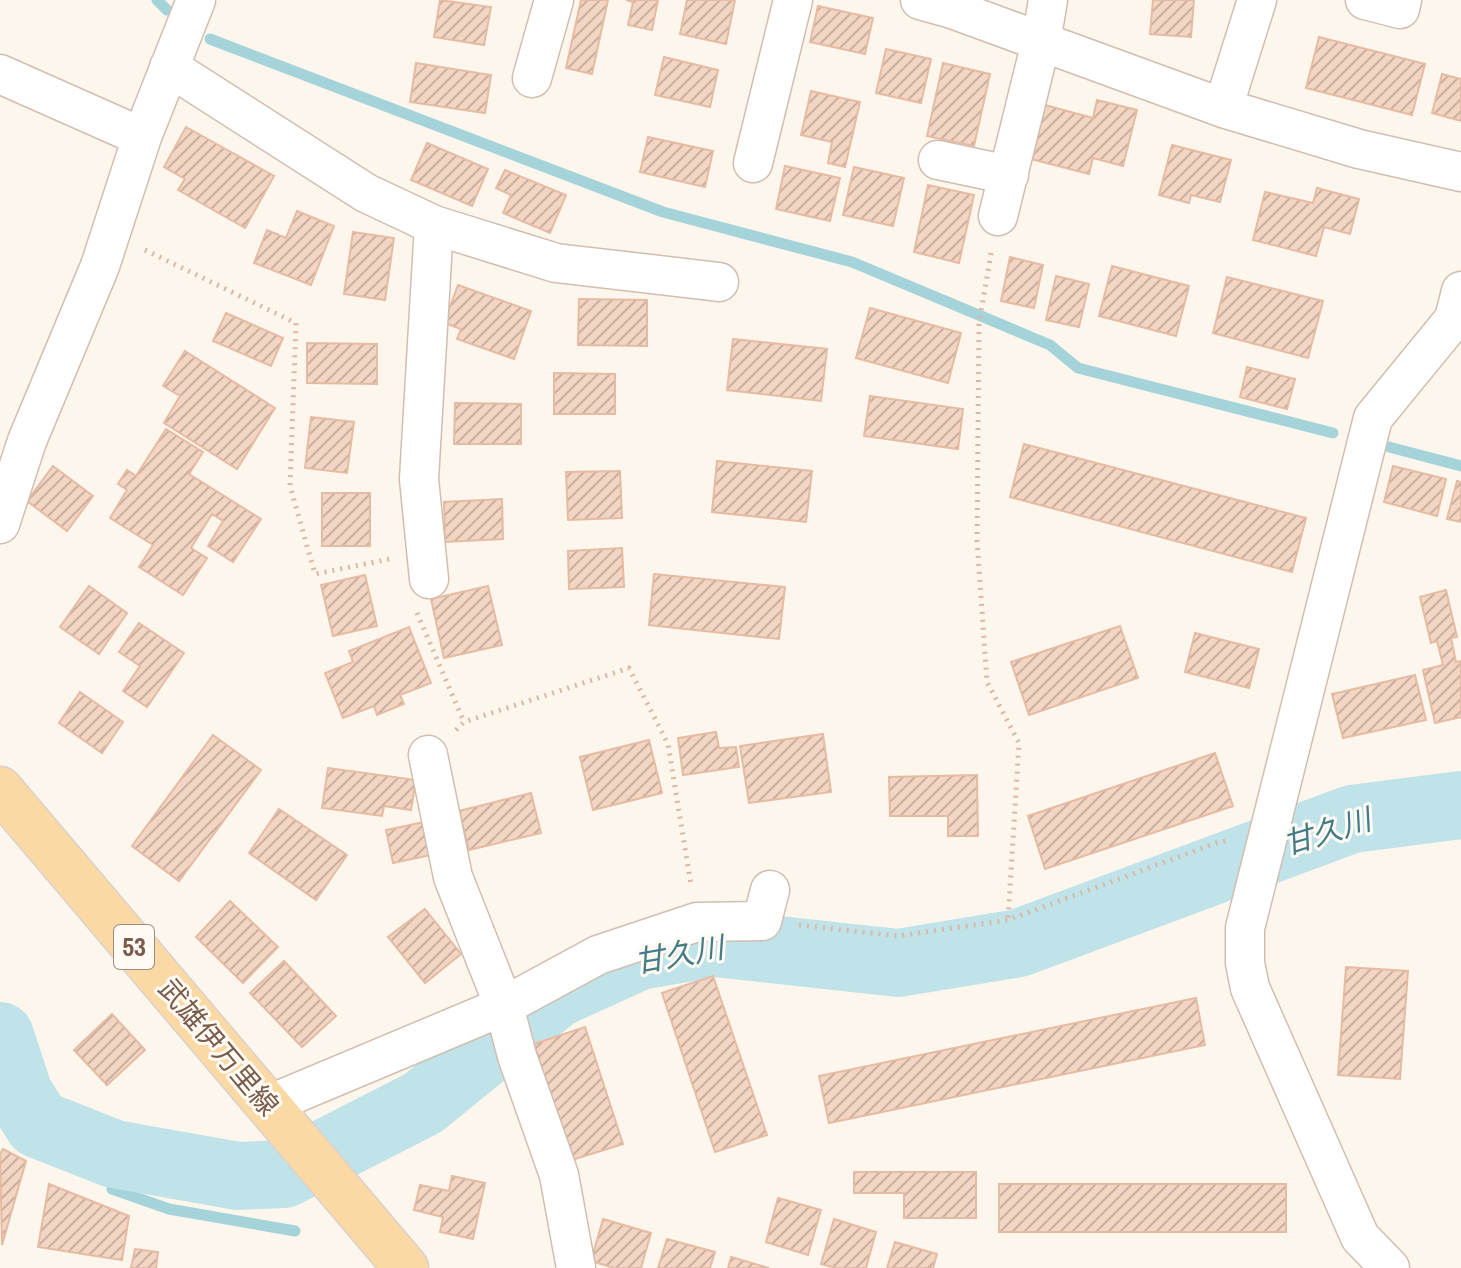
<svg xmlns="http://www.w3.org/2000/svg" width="1461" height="1268" font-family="'Archivo Narrow','Noto Sans JP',sans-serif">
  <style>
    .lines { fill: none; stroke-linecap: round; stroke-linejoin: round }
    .stream { stroke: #a5d3da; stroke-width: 11 }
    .river { stroke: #bfe3e8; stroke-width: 68 }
    .building { fill: url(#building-hatch); stroke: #e6bba3; stroke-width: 2 }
    .minor-casing { stroke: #d1beb0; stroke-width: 41 }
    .major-casing { stroke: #dad1cd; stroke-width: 47 }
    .path { stroke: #d9b8a5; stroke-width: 5; stroke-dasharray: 2 6; stroke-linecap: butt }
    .minor { stroke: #fff; stroke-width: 38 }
    .major { stroke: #fbd9a5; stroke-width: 44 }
    .labels { text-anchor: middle; stroke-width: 6; stroke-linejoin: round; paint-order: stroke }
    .shield { fill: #fffaf3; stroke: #a28b7f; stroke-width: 2 }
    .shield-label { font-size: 26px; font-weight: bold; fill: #7a5c4d }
    .street-label { font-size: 28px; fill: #7a5c4d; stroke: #fffaf3 }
    .water-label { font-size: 30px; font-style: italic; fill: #437c86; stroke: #fffaf3 }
  </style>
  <defs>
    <pattern id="building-hatch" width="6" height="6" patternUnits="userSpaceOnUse" patternTransform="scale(2)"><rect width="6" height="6" fill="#f3d5c3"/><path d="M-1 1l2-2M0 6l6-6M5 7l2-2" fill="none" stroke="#cab0a1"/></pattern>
  </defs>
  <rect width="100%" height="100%" fill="#fdf6ec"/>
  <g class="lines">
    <path class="stream" d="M157,0L167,10
      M210,39L663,212L852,262L1050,345L1078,368L1333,433
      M1389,447L1461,466
      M112,1189L169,1209L295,1231"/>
    <path class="river" d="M0,1036L19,1094L38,1124L114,1154L238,1176L284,1174L423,1103L556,994L639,956L715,943L898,963L1019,943L1352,819L1461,805"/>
  </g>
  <path class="building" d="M440,0L491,7L484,45L434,37Z
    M581,0H608L592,74L566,68Z
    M626,0H658L652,30L628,25L633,2Z
    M687,0H735L726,44L680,34Z
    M1153,0H1194L1191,37L1150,34Z
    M818,6L873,18L865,54L810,42Z
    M1319,37L1425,64L1412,115L1306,88Z
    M886,49L931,59L921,103L876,93Z
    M664,57L718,70L710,107L655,95Z
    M416,63L491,75L485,113L410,102Z
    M943,63L990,74L974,146L927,136Z
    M1442,74L1461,79V121L1432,113Z
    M811,91L860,102L845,167L828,163L832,142L801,135Z
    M1097,100L1137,110L1123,166L1093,158L1089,174L1031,159L1045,105L1093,118Z
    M186,127L274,176L245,228L178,190L185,179L164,167Z
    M648,137L713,151L705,187L640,172Z
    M427,143L488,169L472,206L411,180Z
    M1172,145L1231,160L1220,202L1191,195L1189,203L1159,195Z
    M785,166L840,178L830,221L776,209Z
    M854,167L904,178L893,226L843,215Z
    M505,170L566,195L550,233L503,213L511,195L496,188Z
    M928,185L974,195L959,263L914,252Z
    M1317,188L1359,199L1350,234L1324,227L1316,256L1253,240L1265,192L1313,203Z
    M297,211L334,226L311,285L254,263L267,230L286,238Z
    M353,232L394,238L385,300L344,294Z
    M1010,257L1043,265L1034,308L1001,301Z
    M1112,266L1189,286L1176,336L1099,316Z
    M1056,276L1089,284L1079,327L1046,320Z
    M1227,277L1323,301L1308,358L1213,333Z
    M458,285L531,311L514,359L457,339L461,329L444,323Z
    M579,299L647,300V346L578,345Z
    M870,308L961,333L948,383L856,358Z
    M226,313L283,338L271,366L213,341Z
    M733,339L827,349L821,401L727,390Z
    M307,343L377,344V384L307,383Z
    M185,351L275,408L237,469L164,423L180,396L163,386Z
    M1247,367L1295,379L1287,409L1240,397Z
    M554,373L615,374V414H554Z
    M870,396L963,409L958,449L864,436Z
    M455,403L521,404V444H454Z
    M311,417L354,422L347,473L305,468Z
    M166,429L203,452L189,474L261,519L233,562L208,546L223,521L212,514L191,548L207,558L183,595L139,567L153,545L110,518L127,490L118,484L127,470L136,476Z
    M1024,444L1306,518L1292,572L1010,497Z
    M717,461L812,471L806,522L712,512Z
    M53,466L93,496L67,531L27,501Z
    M1393,466L1446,479L1437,516L1384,502Z
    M620,471L622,518L568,520L566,472Z
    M1457,481L1461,482V522L1447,519Z
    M322,493H370V546H322Z
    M502,499L503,539L445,542L444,502Z
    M622,548L624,587L569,589L568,551Z
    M654,574L785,587L779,639L649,625Z
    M365,575L377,626L333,636L321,585Z
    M89,586L127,613L99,654L60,627Z
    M488,586L502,645L444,658L431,599Z
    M1446,590L1457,637L1451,638L1456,662L1461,661V717L1435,723L1423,670L1443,665L1437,641L1431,643L1420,597Z
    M139,623L184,653L147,707L123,691L140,666L119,652Z
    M1120,626L1138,678L1029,715L1011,662Z
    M409,627L431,683L400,695L404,704L377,715L374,706L343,718L325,673L353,662L349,651Z
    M1195,633L1259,649L1249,688L1185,672Z
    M1415,675L1426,720L1343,738L1332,694Z
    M80,692L123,722L102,753L59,723Z
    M716,732L719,748L736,747L739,767L683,775L678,738Z
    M823,734L831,792L749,803L740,746Z
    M213,735L261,770L179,881L132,846Z
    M649,740L662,793L593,810L580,757Z
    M1215,753L1233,806L1045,869L1028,816Z
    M328,768L416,780L411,810L384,806L382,816L322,808Z
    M977,775L978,836H948V816H890L889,777Z
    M531,793L541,833L469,850L459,811Z
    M279,809L347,855L316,900L249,853Z
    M424,822L431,855L393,863L386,830Z
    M230,901L278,947L243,983L196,937Z
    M425,909L461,954L425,983L388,937Z
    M284,961L336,1016L302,1047L250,993Z
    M1346,967L1408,971L1400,1079L1338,1075Z
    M713,976L767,1135L715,1152L662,993Z
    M1196,998L1205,1045L829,1123L819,1076Z
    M112,1014L145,1050L107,1085L74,1050Z
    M585,1027L623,1144L572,1160L534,1044Z
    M3,1149L26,1161L2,1245L0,1154Z
    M854,1172H976V1218H904V1193H854Z
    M452,1176L485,1183L473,1239L440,1232L443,1217L414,1210L420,1185L449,1191Z
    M49,1184L129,1216L122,1260L38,1247Z
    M999,1184H1286V1232H999Z
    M778,1198L821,1210L808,1255L766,1242Z
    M603,1219L651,1233L641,1268H614L591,1261Z
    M834,1219L876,1232L866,1268H836L821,1264Z
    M667,1239L715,1252L710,1268H658Z
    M895,1242L937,1254L933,1268H887Z
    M135,1249L158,1252L156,1268H131Z
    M731,1257L769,1268H728Z"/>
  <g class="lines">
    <g class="minor-casing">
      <path id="minor" d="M920,0L952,9L1223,108L1359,149L1461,172
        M1365,0L1400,9L1402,0
        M169,67L366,193L434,225L556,263L719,282
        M0,74L142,137
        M532,78L554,0
        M1223,108L1257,0
        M938,160L1009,175
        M753,163L793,0
        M998,216L1041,42L1048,0
        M0,524L27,441L100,266L142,137L196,0
        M429,579L419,479L434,225
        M428,755L453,877L504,1006L517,1056L559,1175L576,1268
        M268,1105L504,1006L598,955L697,922L762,921L770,890
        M1390,1268L1360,1237L1250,988L1245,963V928L1373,418L1454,319L1461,291"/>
    </g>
    <g class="major-casing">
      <path id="major" d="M0,789L406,1268"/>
    </g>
    <path class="path" d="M145,250L296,323L290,486L315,574L390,559
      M991,253L979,324L977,540L987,682L1019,743L1008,920
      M417,613L464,722
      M456,730L464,722L629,668L668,744L691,885
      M799,925L898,936L1008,920L1216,843L1229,840"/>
    <use href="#minor" class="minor"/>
    <use href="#major" class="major"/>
  </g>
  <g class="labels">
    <rect class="shield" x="114" y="925" width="40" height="44" rx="6"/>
    <g class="shield-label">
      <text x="134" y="956">53</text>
    </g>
    <g class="street-label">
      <text transform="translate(219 1047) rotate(50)" y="10">武雄伊万里線</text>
    </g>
    <g class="water-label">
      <text transform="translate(1327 832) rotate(-17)" y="10">甘久川</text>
      <text transform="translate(679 955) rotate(-10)" y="10">甘久川</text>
    </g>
  </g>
</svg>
